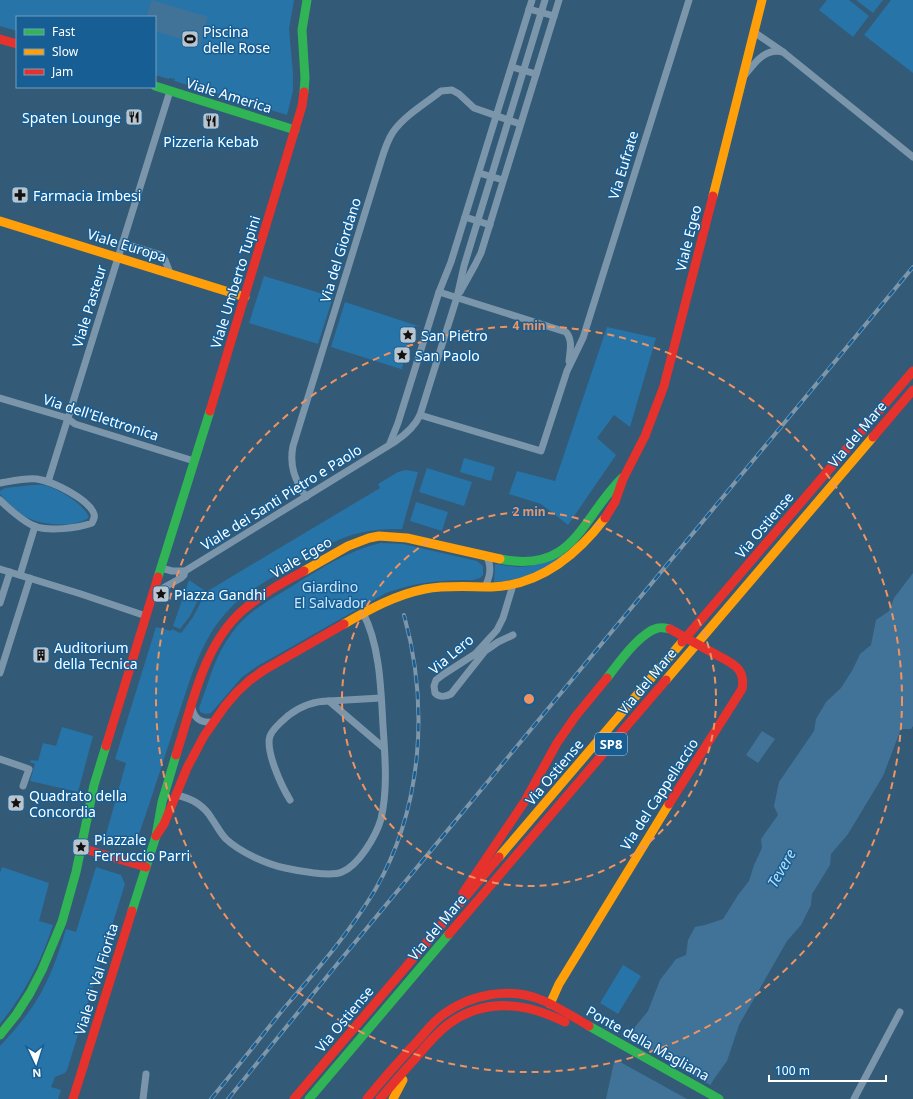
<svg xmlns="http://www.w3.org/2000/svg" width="913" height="1099" font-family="'Noto Sans',sans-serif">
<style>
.green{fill:#2774a9}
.water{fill:#417399}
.pier{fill:#335a77}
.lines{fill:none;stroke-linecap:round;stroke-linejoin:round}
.street{stroke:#7b96aa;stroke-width:7}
.fast{stroke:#30b455;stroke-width:9}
.slow{stroke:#ff9f0a;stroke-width:9}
.jam{stroke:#e5322d;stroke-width:9}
.rail-casing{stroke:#7d96a9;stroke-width:4}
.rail{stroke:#165e94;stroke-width:2.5;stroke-dasharray:8;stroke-linecap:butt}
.jam-bridge{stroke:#e5322d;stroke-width:9}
.ring{fill:none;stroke:#f09361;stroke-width:2;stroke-dasharray:7 5}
.labels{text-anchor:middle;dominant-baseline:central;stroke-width:3;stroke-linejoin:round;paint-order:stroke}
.shield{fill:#165e94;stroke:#b9cfdf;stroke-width:1}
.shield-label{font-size:13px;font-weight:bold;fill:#fff}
.poi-label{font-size:14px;fill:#fff;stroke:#165e94;text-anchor:start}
.street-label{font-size:14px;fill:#fff;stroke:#165e94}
.park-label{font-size:14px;fill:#cde9fc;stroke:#165e94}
.water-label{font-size:15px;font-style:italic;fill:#b2dcf8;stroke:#165e94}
.centre{fill:#f09361;stroke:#165e94;stroke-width:2}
.ring-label{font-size:12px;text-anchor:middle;font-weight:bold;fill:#f09361;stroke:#165e94;stroke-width:3;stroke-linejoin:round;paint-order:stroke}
</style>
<rect width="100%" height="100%" fill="#335a77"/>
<g class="green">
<path d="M0,0h294l-5,29 4,44v18l-6,24 -113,-34 1,-2 -6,-1v1l-14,-4v-58h-138v14l-17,-5z"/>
<path d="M827,0h22l20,16 -16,21 -34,-27z"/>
<path d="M856,0h27l-10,13z"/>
<path d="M891,0h22v73l-49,-38z"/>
<path d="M264,276l69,21 -15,47 -69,-21z"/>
<path d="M345,302l76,25 -6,-1 -13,42 2,2 -73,-23z"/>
<path d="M607,327l49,11 -26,89 -16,-12 -17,23 19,17 -48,70 -27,-21 -32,-10 8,-23 38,10z"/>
<path d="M464,458l31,9 -4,14 -31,-9z"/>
<path d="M427,468l45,14 -8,24 -45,-14z"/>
<path d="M406,470l12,2 -16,57c-46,-1 -69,11 -107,35 -22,13 -55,31 -71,51 -26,30 -36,73 -49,110 -13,40 -26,81 -40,121l-30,-8 21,-75 -11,-4 41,-132 15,4 1,-2 8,4 2,-1 11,-15 13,-25 174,-104 -2,-4 20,-12z"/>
<path d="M32,485c4,0 11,-1 15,1 14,4 36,18 42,31 -12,12 -49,8 -63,0 -10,-6 -18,-14 -26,-23v-3l5,-3z"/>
<path d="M416,502l32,10 -6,19 -32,-10z"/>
<path d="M381,543l22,1 74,17 6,5v9l-3,3 -7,2c-33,0 -56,2 -87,13l-130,74 -14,10 -31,36 -5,1 -6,-2 -1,-4c10,-26 16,-53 33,-75 15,-22 40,-34 62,-48 28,-17 55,-35 87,-42z"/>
<path d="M562,554l2,2c-20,15 -45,25 -70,26l1,-18 22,3 13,-1z"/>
<path d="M189,580l15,10 -4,6 -10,20 -10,13 -7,-3z"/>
<path d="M62,727l31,9 -15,56 -48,-11 5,-17 -5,-2 1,-2 7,1 5,-18 13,3z"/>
<path d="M2,867l47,16 -10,38 14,4c-12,37 -29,69 -53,99v-151z"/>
<path d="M96,867l25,8 4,9 -58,186 -2,3 -10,4 -4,10 10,3 -3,9h-58v-53c16,-17 32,-36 43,-57 10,-19 17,-40 23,-60l10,3z"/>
<path d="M623,965l18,11 -23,38 -18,-11z"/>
</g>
<g class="water">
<path d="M152,0l56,17 -8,28 -45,-14v-14h-9z"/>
<path d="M913,573v153l-2,3h-10l-18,47 -35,58 -17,20 -1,11 -18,29 -1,11 -10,20 -14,16 -48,84 -12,36 -13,18 -12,20h-96l8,-37 13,-21 3,-8 18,-22 12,-31 16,-21 10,-4 2,-15 7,-13 10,-2 18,-6 15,-24 11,-14 5,-16 8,-17 -1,-9 17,-24 -4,-9 5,-24 35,-51 2,-12 10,-17 15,-14 12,-19 7,-15 11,-9 5,-25 13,-9 5,-13z"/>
<path d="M762,731l13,8 -17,24 -12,-8z"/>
</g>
<path class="pier" d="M626,1038l86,48 -8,13h-17l-74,-41z"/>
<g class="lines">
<g class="street">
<path d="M529,9l25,7"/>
<path d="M754,32l29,20 130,105"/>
<path d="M512,67l24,7"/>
<path d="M744,76c11,-13 20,-28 39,-24"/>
<path d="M479,173l24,7"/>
<path d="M465,217l25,8"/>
<path d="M122,243l39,12 4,5 5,13"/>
<path d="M439,292l127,40c7,8 4,19 3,29"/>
<path d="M460,292l15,-27 6,-12 78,-253"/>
<path d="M0,398l67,20 8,6 119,37"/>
<path d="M420,415l121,36 26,-80 16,-33 106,-338"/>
<path d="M390,443l8,-20 41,-131 12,-30 81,-262"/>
<path d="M48,482l122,-391"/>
<path d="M0,483c12,-2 25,-5 37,-4 15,2 52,20 57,35 1,3 0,5 -2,9 -14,5 -43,9 -58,3 -10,-4 -26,-18 -34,-26"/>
<path d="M306,497c-11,-17 -17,-31 -13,-51l88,-285c3,-10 6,-20 12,-29 12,-17 32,-28 48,-41l11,-1 7,4 15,14 46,16"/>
<path d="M161,568l11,3h13l211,-130c10,-7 19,-15 24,-26l37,-118 7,-31 81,-266"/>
<path d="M0,569l81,25 65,22"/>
<path d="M20,575l15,-49"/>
<path d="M513,585l-10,33 -6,12 -22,24 -31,20 -8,6 -2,6 1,7c5,5 10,4 16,1l34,-43 13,-9 15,-7"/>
<path d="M485,587c5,-11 7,-19 2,-30"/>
<path d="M154,593l27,-15 3,-3 1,-4"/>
<path d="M0,603l10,-31"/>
<path d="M0,673l30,-95"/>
<path d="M381,698l-52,3 55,47"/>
<path d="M192,708c3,13 11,15 22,14"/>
<path d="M0,759l29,10 -6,17"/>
<path d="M176,795c15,3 28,10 36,24 5,7 8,14 14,20 14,13 40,25 59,29 13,3 46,9 57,4 17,-7 34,-36 39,-53 7,-30 4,-63 2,-93 -2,-36 -3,-81 -20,-113"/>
<path d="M290,800c-8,-13 -25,-49 -20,-64 3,-8 12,-15 19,-21 12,-9 24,-14 40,-14"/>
<path d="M143,1099l3,-25"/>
<path d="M854,1099l46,-87"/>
</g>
<g class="fast">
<path d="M155,86l140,44"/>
<path d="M304,92l1,-14 -3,-48 5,-30"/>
<path d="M500,559c74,15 80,-39 122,-81"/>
<path d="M158,577l52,-166"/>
<path d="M607,678c11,-14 33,-46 51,-50 4,-1 8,0 12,1"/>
<path d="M132,911l24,-75 6,-34 14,-47"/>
<path d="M589,1026l130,73"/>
<path d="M0,1035l16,-20 14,-22 12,-23 20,-48 14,-50 18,-87 12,-39"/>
<path d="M309,1099l140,-165"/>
</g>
<g class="slow">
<path d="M713,196l49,-196"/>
<path d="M0,221l245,76"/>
<path d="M304,571l44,-25 21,-8 10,-2 28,2 93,21"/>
<path d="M344,624c26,-15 51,-29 81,-35 22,-4 44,-2 67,-2 48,-2 85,-32 113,-69"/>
<path d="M666,680l207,-243"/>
<path d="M499,857l183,-215"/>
<path d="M550,1004l9,-20 110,-180"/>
<path d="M393,1099l10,-19"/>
</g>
<g class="jam">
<path d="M0,39l17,5"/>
<path d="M210,411l92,-305 2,-14"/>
<path d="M873,437l40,-47"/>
<path d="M605,518l10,-16 8,-23 22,-43 19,-50 49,-190"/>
<path d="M682,642l231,-271"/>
<path d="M106,746l52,-169"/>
<path d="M176,755c16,-48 26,-108 66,-144 18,-16 40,-28 62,-40"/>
<path d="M669,804l73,-115c4,-22 -11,-26 -27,-35"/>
<path d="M156,836l8,-12 23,-56 17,-32 21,-30 12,-14 13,-12 14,-10 80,-46"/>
<path d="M81,848l65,19"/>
<path d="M463,893l62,-92 32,-58 18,-26 32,-39"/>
<path d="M449,934l217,-254"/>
<path d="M73,1099l59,-188"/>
<path d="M294,1099l205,-242"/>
<path d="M367,1099c14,-18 29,-34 44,-51 10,-10 18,-22 29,-31 29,-23 70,-31 104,-16 16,7 31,17 45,25"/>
<path d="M380,1099c11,-13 22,-26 34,-39 11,-13 22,-27 36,-37 37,-26 77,-20 115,-1"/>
</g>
<g class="rail-casing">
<g id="rail">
<path d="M211,1099c25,-30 49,-61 74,-92 32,-37 65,-75 90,-117 48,-83 54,-185 29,-275"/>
<path d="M228,1099l110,-136 575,-696"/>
</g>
</g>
<use href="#rail" class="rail"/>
<path class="jam-bridge" d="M670,629l45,25"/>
</g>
<g class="ring">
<circle cx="529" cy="699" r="187"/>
<circle cx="529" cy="699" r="373"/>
</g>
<defs>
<g id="stadium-square" transform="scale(0.9)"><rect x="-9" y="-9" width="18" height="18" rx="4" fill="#b8c5cf" stroke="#165e94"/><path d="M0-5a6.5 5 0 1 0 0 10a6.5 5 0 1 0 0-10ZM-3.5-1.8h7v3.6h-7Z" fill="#111"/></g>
<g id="restaurant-square" transform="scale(0.9)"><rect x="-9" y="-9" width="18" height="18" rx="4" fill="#b8c5cf" stroke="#165e94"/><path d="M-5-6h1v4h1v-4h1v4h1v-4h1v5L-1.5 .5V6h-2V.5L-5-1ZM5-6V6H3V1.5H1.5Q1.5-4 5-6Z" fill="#111"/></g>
<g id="pharmacy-square" transform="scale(0.9)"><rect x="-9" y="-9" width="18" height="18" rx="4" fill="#b8c5cf" stroke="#165e94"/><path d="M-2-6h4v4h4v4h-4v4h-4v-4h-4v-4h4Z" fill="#111"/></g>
<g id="sight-square" transform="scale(0.9)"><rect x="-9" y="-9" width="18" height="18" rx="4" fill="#b8c5cf" stroke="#165e94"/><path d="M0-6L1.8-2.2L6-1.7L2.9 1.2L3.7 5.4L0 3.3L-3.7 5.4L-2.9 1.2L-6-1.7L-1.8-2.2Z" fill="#111"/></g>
<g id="building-square" transform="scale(0.9)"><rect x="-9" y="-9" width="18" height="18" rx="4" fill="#b8c5cf" stroke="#165e94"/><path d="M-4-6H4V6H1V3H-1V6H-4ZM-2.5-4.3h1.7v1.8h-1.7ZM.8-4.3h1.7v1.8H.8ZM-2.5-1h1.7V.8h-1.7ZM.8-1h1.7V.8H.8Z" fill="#111"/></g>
</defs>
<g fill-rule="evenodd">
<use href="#stadium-square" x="190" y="39"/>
<use href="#restaurant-square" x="134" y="117"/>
<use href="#restaurant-square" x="211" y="121"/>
<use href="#pharmacy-square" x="20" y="195"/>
<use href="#sight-square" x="408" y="335"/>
<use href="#sight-square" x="402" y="355"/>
<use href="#sight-square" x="161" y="594"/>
<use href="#building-square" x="41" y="655"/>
<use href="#sight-square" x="16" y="803"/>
<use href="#sight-square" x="81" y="847"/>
</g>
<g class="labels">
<rect class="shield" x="595" y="733" width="32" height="22" rx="3"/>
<g class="shield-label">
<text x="611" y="744">SP8</text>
</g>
<g class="poi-label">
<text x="203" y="31">Piscina<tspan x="203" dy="16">delle Rose</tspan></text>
<text x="121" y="117" text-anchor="end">Spaten Lounge</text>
<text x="211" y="141" text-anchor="middle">Pizzeria Kebab</text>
<text x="33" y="195">Farmacia Imbesi</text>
<text x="421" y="335">San Pietro</text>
<text x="415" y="355">San Paolo</text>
<text x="174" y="594">Piazza Gandhi</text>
<text x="54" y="647">Auditorium<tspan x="54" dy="16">della Tecnica</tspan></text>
<text x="29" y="795">Quadrato della<tspan x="29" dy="16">Concordia</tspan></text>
<text x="94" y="839">Piazzale<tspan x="94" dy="16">Ferruccio Parri</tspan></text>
</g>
<g class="street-label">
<text transform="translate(229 95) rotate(17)">Viale America</text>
<text transform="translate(623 165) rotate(-73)">Via Eufrate</text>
<text transform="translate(688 238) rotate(-76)">Viale Egeo</text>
<text transform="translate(127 245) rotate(17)">Viale Europa</text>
<text transform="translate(340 250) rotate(-73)">Via del Giordano</text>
<text transform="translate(235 282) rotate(-73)">Viale Umberto Tupini</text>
<text transform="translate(89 306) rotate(-73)">Viale Pasteur</text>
<text transform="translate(101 417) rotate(18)">Via dell'Elettronica</text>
<text transform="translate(857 434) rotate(-50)">Via del Mare</text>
<text transform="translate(281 497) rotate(-32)">Viale dei Santi Pietro e Paolo</text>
<text transform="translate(764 525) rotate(-50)">Via Ostiense</text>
<text transform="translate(301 557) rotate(-30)">Viale Egeo</text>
<text transform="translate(451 654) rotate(-40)">Via Lero</text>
<text transform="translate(647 681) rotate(-50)">Via del Mare</text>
<text transform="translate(554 772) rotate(-50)">Via Ostiense</text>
<text transform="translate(659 794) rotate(-57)">Via del Cappellaccio</text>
<text transform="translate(437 927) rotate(-50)">Via del Mare</text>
<text transform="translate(96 979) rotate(-73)">Viale di Val Fiorita</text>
<text transform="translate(344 1019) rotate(-50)">Via Ostiense</text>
<text transform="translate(648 1043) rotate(29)">Ponte della Magliana</text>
</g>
<g class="park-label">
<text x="330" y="586">Giardino<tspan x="330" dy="16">El Salvador</tspan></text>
</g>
<g class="water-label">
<text transform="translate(781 868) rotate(-60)">Tevere</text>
</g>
</g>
<circle cx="529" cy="699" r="6" class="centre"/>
<g class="ring-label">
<text x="529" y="330">4 min</text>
<text x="529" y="516">2 min</text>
</g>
<rect x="16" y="16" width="140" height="72" fill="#165e94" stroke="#739ebf"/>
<rect x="24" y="29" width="20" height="6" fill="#30b455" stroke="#739ebf"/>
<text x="52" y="36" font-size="12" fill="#ffffff">Fast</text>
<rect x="24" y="49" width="20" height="6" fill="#ff9f0a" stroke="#739ebf"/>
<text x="52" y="56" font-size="12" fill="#ffffff">Slow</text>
<rect x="24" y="69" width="20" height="6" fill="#e5322d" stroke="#739ebf"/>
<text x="52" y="76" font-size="12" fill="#ffffff">Jam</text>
<g transform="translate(36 1063) rotate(176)" stroke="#165e94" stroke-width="3" paint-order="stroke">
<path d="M0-3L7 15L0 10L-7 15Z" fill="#ffffff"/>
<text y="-6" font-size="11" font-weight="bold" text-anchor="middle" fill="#ffffff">N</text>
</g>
<path d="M769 1075v6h117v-6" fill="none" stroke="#ffffff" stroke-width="2"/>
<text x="775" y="1075" font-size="12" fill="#ffffff" stroke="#165e94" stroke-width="3" paint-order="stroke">100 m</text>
</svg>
